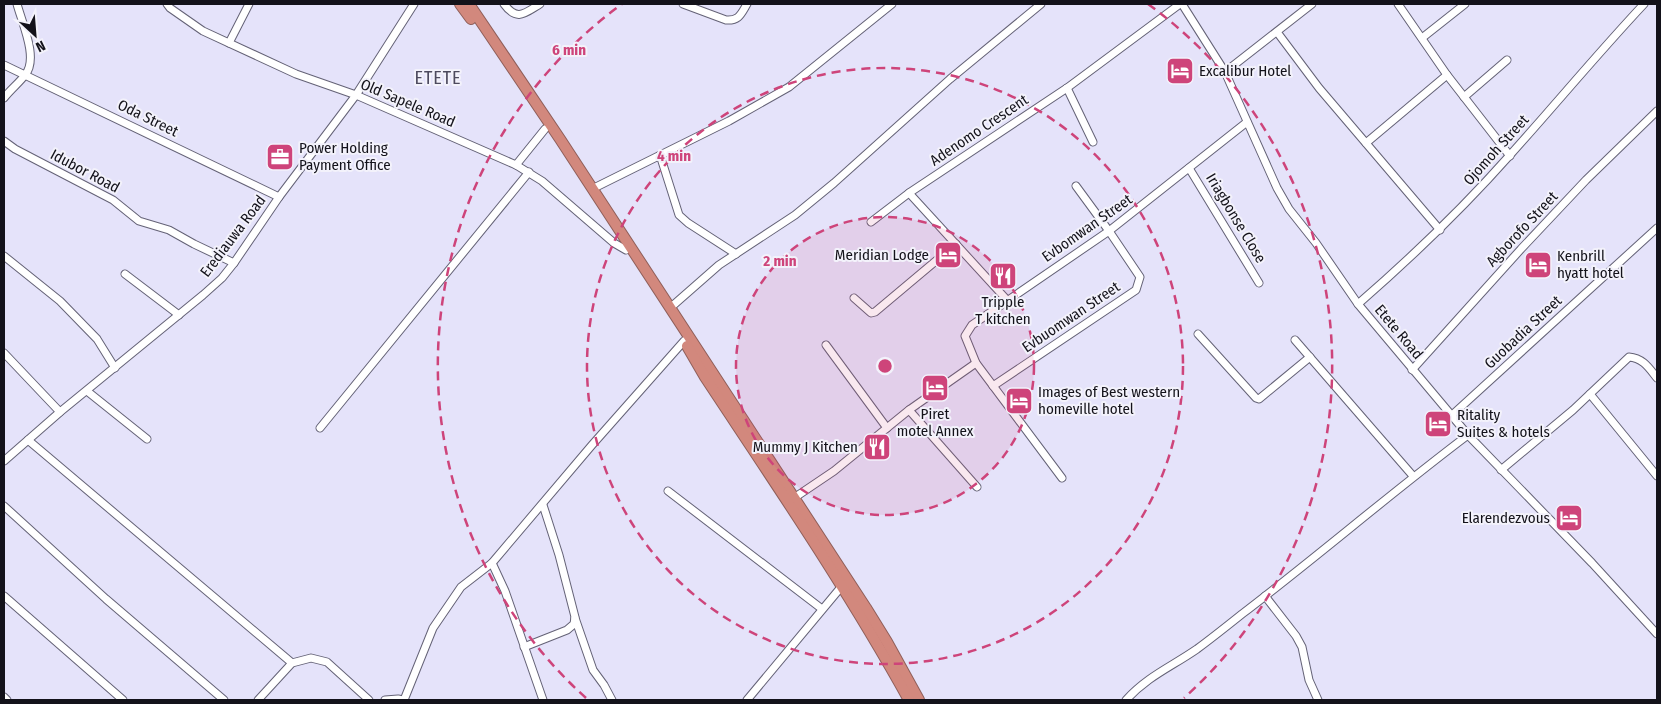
<svg xmlns="http://www.w3.org/2000/svg" width="1661" height="704" font-family="'Fira Sans Condensed',sans-serif">
<style>
.lines{fill:none;stroke-linecap:round;stroke-linejoin:round}
.minor-casing{stroke:#646276;stroke-width:9}
.highway-casing{stroke:#8f5f5a;stroke-width:12}
.minor{stroke:#fff;stroke-width:7}
.highway{stroke:#d2887d;stroke-width:10}
.ring{fill:none;stroke:#ce447a;stroke-width:2.5;stroke-dasharray:9 6}
.labels{text-anchor:middle;dominant-baseline:central;stroke-width:4;stroke-linejoin:round;paint-order:stroke}
.poi-label{font-size:15px;fill:#13121a;stroke:#f3f2fb;text-anchor:start}
.street-label{font-size:15px;fill:#13121a;stroke:#f3f2fb}
.quarter-label{font-size:18px;letter-spacing:1px;fill:#4d4a5e;stroke:#f3f2fb}
.centre{fill:#ce447a;stroke:#f3f2fb;stroke-width:2.5}
.ring-label{font-size:15px;text-anchor:middle;font-weight:bold;fill:#ce447a;stroke:#f3f2fb;stroke-width:4;stroke-linejoin:round;paint-order:stroke}
</style>
<rect width="100%" height="100%" fill="#e5e3fa"/>
<g class="lines">
<g class="minor-casing">
<g id="minor">
<path d="M167,4l3,4 33,23 93,43 60,21 160,70 26,16 72,62 12,7"/>
<path d="M504,4c13,18 21,9 36,0"/>
<path d="M683,4l43,16c13,1 15,-6 21,-16"/>
<path d="M1182,4l43,68 52,116 12,21 27,34 42,61 110,131 124,128 65,71"/>
<path d="M1398,4l49,71 63,81"/>
<path d="M1277,32l42,56 121,142"/>
<path d="M1422,38l43,-34"/>
<path d="M229,43l20,-39"/>
<path d="M4,65l275,132"/>
<path d="M1225,72l87,-68"/>
<path d="M1067,88l26,54"/>
<path d="M1464,97l43,-37"/>
<path d="M4,98c6,-8 15,-15 21,-23 14,-16 -3,-52 -8,-71"/>
<path d="M4,141l11,8 98,51 26,21 30,9 25,14 40,19"/>
<path d="M1366,143l81,-68"/>
<path d="M660,155l19,60 9,8 48,31"/>
<path d="M516,165l29,-36"/>
<path d="M1189,168l70,115"/>
<path d="M592,189l137,-68 60,-34 103,-83"/>
<path d="M871,222l38,-29"/>
<path d="M4,256l56,45 37,38 18,29"/>
<path d="M125,274l54,41"/>
<path d="M854,298l17,15 4,-1 81,-68"/>
<path d="M1007,300l-98,-107 158,-105 113,-84"/>
<path d="M1358,304c54,-47 105,-96 152,-149 45,-50 88,-102 134,-151"/>
<path d="M670,308l49,-43 76,-50 39,-32 116,-104 91,-75"/>
<path d="M1198,334l58,64 3,1 51,-42"/>
<path d="M1295,340l118,136"/>
<path d="M826,345l61,83"/>
<path d="M4,353l56,59"/>
<path d="M1412,370l109,-121 65,-69 71,-69"/>
<path d="M993,386l143,-96 4,-13 -31,-46 -33,-45"/>
<path d="M87,391l60,48"/>
<path d="M1590,394l67,82"/>
<path d="M909,410l68,77"/>
<path d="M1451,416l206,-188"/>
<path d="M320,428l209,-256"/>
<path d="M28,440l264,223"/>
<path d="M4,461l56,-49 143,-117 19,-17 12,-15 45,-66 77,-102 58,-91"/>
<path d="M1501,470l72,-60 56,-53c14,1 20,11 28,21"/>
<path d="M1062,478l-86,-115 -11,-27 7,-11 137,-94 138,-109"/>
<path d="M668,491l154,118"/>
<path d="M794,498l40,-27 75,-61 67,-47"/>
<path d="M4,506l102,93 118,101"/>
<path d="M492,563l13,28 38,109"/>
<path d="M4,596l119,104"/>
<path d="M1265,596l31,40 6,11 7,33 9,20"/>
<path d="M575,618l18,52 11,15 8,15"/>
<path d="M524,647l43,-17 7,-6 1,-7 -16,-62 -16,-50"/>
<path d="M4,697l3,3"/>
<path d="M258,700l34,-37 19,-5 16,4 42,38"/>
<path d="M385,700l13,-1 5,1"/>
<path d="M404,700l29,-72 28,-41 31,-24 100,-118 92,-104"/>
<path d="M747,700l95,-114"/>
<path d="M1126,700c22,-24 45,-33 71,-51 15,-11 30,-23 45,-35 76,-58 149,-121 226,-179"/>
</g>
</g>
<g class="highway-casing">
<g id="highway">
<path d="M460,4l11,15"/>
<path d="M469,4l91,135 306,469 21,34 32,58"/>
<path d="M687,346l18,31c70,106 142,211 204,323"/>
</g>
</g>
<use href="#minor" class="minor"/>
<use href="#highway" class="highway"/>
</g>
<circle cx="885" cy="366" r="149" fill="#ce447a" fill-opacity=".12"/>
<g class="ring">
<circle cx="885" cy="366" r="149"/>
<circle cx="885" cy="366" r="298"/>
<path d="M586 698A447 447 0 0 1 622 4M1148 4A447 447 0 0 1 1184 698"/>
</g>
<defs>
<g id="hotel-square" transform="scale(1.4375)"><rect x="-9" y="-9" width="18" height="18" rx="4" fill="#ce447a" stroke="#f3f2fb"/><path d="M-6-4.5h1.5V1H6V5H4.5V3h-9V5H-6ZM-4 0a1.8 1.8 0 1 1 3.6 0ZM.5 0V-2.5h3Q6-2.5 6 0Z" fill="#fff"/></g>
<g id="office-square" transform="scale(1.4375)"><rect x="-9" y="-9" width="18" height="18" rx="4" fill="#ce447a" stroke="#f3f2fb"/><path d="M-6-3h4V-5.5h4V-3h4V5H-6ZM-1-4.5V-3h2v-1.5ZM-6 0V1H6V0Z" fill="#fff"/></g>
<g id="restaurant-square" transform="scale(1.4375)"><rect x="-9" y="-9" width="18" height="18" rx="4" fill="#ce447a" stroke="#f3f2fb"/><path d="M-5-6h1v4h1v-4h1v4h1v-4h1v5L-1.5 .5V6h-2V.5L-5-1ZM5-6V6H3V1.5H1.5Q1.5-4 5-6Z" fill="#fff"/></g>
</defs>
<g fill-rule="evenodd">
<use href="#hotel-square" x="1180" y="71"/>
<use href="#office-square" x="280" y="157"/>
<use href="#hotel-square" x="948" y="255"/>
<use href="#hotel-square" x="1538" y="265"/>
<use href="#restaurant-square" x="1003" y="276"/>
<use href="#hotel-square" x="935" y="388"/>
<use href="#hotel-square" x="1019" y="401"/>
<use href="#hotel-square" x="1438" y="424"/>
<use href="#restaurant-square" x="877" y="447"/>
<use href="#hotel-square" x="1569" y="518"/>
</g>
<g class="labels">
<g class="poi-label">
<text x="1199" y="71">Excalibur Hotel</text>
<text x="299" y="148">Power Holding<tspan x="299" dy="17">Payment Office</tspan></text>
<text x="929" y="255" text-anchor="end">Meridian Lodge</text>
<text x="1557" y="256">Kenbrill<tspan x="1557" dy="17">hyatt hotel</tspan></text>
<text x="1003" y="302" text-anchor="middle">Tripple<tspan x="1003" dy="17">T kitchen</tspan></text>
<text x="1038" y="392">Images of Best western<tspan x="1038" dy="17">homeville hotel</tspan></text>
<text x="935" y="414" text-anchor="middle">Piret<tspan x="935" dy="17">motel Annex</tspan></text>
<text x="1457" y="415">Ritality<tspan x="1457" dy="17">Suites &amp; hotels</tspan></text>
<text x="858" y="447" text-anchor="end">Mummy J Kitchen</text>
<text x="1550" y="518" text-anchor="end">Elarendezvous</text>
</g>
<g class="street-label">
<text transform="translate(408 103) rotate(23)">Old Sapele Road</text>
<text transform="translate(148 118) rotate(26)">Oda Street</text>
<text transform="translate(979 130) rotate(-34)">Adenomo Crescent</text>
<text transform="translate(1496 150) rotate(-48)">Ojomoh Street</text>
<text transform="translate(85 171) rotate(28)">Idubor Road</text>
<text transform="translate(1236 218) rotate(59)">Iriagbonse Close</text>
<text transform="translate(1087 228) rotate(-35)">Evbomwan Street</text>
<text transform="translate(1522 229) rotate(-47)">Agborofo Street</text>
<text transform="translate(233 236) rotate(-53)">Erediauwa Road</text>
<text transform="translate(1071 317) rotate(-34)">Evbuomwan Street</text>
<text transform="translate(1399 332) rotate(50)">Etete Road</text>
<text transform="translate(1523 332) rotate(-43)">Guobadia Street</text>
</g>
<g class="quarter-label">
<text x="438" y="78">ETETE</text>
</g>
</g>
<circle cx="885" cy="366" r="8" class="centre"/>
<g class="ring-label">
<text x="569" y="55">6 min</text>
<text x="674" y="161">4 min</text>
<text x="780" y="266">2 min</text>
</g>
<rect width="1661" height="704" fill="none" stroke="#13121a" stroke-width="10"/>
<g transform="translate(35 35) rotate(154)" stroke="#f3f2fb" stroke-width="4" paint-order="stroke">
<path d="M0-4L9 19L0 12L-9 19Z" fill="#13121a"/>
<text y="-8" font-size="14" font-weight="bold" text-anchor="middle" fill="#13121a">N</text>
</g>
</svg>
